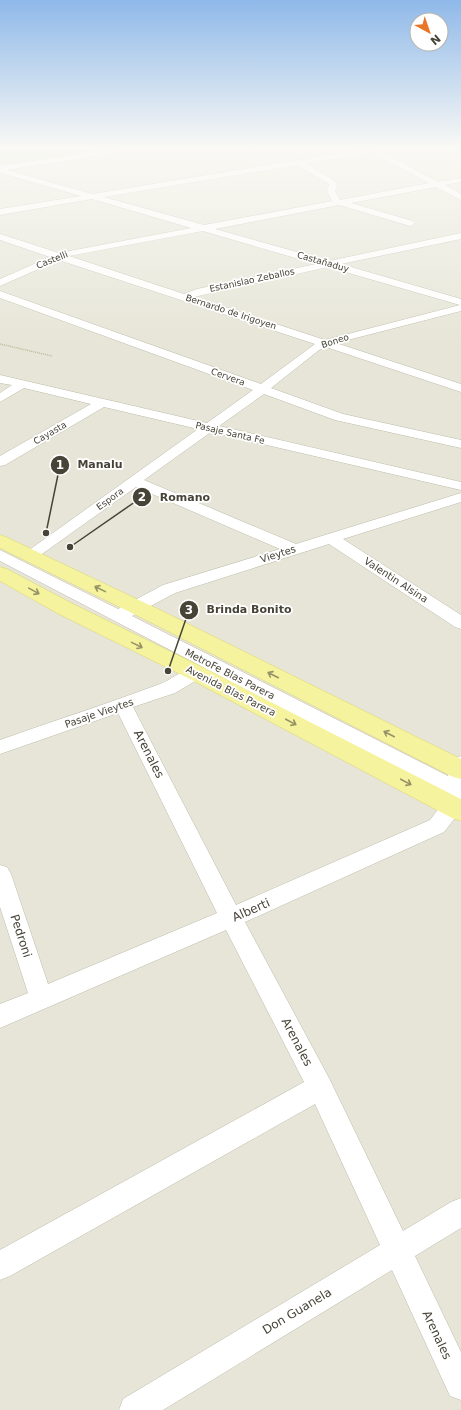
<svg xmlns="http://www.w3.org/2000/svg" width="461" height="1410" font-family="'DejaVu Sans',sans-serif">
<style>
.residential{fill:#e6e5d7}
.green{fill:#c3e4b4}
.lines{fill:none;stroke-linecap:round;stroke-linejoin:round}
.minor-casing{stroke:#bdbcab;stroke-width:1}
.major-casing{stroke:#dad46f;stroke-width:1}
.path-far1{stroke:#bebb9e;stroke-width:1;stroke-dasharray:1 1;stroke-linecap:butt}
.path{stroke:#bebb9e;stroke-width:1.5;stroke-dasharray:1 1;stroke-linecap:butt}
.minor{fill:#fff;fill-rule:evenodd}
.major{fill:#f6f39e;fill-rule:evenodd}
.oneway{stroke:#959265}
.labels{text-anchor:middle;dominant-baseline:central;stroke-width:3.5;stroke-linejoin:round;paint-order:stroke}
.far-street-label{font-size:9px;fill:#464337;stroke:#fff}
.street-label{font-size:10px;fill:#464337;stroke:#fff}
.near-street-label{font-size:12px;fill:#464337;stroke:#fff}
.leader{fill:none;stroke:#464337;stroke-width:1.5}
.callout-dot{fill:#464337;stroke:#fff;stroke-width:1.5}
.mark-label{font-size:12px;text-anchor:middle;font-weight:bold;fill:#fff}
.callout-label{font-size:11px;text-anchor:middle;font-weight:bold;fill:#464337;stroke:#fff;stroke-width:3.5;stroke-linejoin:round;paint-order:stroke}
</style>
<rect width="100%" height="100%" fill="#f3f2e8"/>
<rect class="residential" x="0" y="147" width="461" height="1263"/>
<path class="green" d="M0,147h116l-116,17z"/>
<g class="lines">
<g class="minor-casing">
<g id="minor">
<path d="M129,147h17l-4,2 -135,21 85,24 273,-45v-2h29l-1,2 -13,2 58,31 23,-4v4l-16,3 16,9v6l-25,-13 -85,16 62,18 2,2 -2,2 -3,1 -71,-21 -124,24 114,32 132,-28v6l-120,25 120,35v12l-125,32 125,41v8l-135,-45 -7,3 -48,38 72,26 118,26v8l-126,-28 -71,-26 -45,32 242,56v8l-250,-58 -67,48 152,64 165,-51v9l-118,37 118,76v14l-6,-2 -126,-83 -154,49 -43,23 316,160 6,-17 7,-3v48l-6,14 -11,14 -199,90 84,156 74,153 48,-29 10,-4v30l-46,28 46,96v48l-11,-4 -58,-126 -229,140h-44l4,-11 257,-154 -65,-141 -305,172 -10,4v-30l304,-168 -78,-152 -226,98v-24l28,-11 -28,-86v-42l7,2 4,7 37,110 169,-71 -99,-200 -118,41v-14c53,-19 107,-36 160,-56 14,-5 27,-20 42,-15l3,4 -3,4 -27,16 -42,14 103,198 194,-85 9,-12 5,-15 -444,-232v-11l118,59 45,-24 117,-36 -144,-62 -101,72 -5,2 -5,-2 -3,-3 3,-3 173,-124 -94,-22 -99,58 -5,1v-10l91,-52 -67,-16 -24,14v-9l12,-8 -12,-2v-8l207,48 46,-33 -253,-92v-7l261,93 54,-40 -256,-84 -59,26v-7l50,-22 -50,-17v-6l59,19 132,-25 -99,-29 -92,16v-6l81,-13 -81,-23v-7zM371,152l58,31 -89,17 -5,-9 2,-6 -2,-4 -29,-18zM297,165l32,19 -2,7 5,10 -128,24 -100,-28zM203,231l113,33 -119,25 -13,5 -115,-38zM328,267l132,38 -135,35 -131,-43z"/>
<path d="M228,147h11l-4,2z"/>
</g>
</g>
<g class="major-casing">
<g id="major">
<path d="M0,535l6,2 156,74 299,148v20l-8,-2 -305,-156 -148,-73z"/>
<path d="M0,567l7,2 64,34 133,65 257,131v22l-9,-3 -264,-140 -131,-65 -57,-32z"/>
</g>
</g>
<path class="path-far1" d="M44,147l8,2"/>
<path class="path" d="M0,344l52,12"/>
<use href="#minor" class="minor"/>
<use href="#major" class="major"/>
</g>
<defs><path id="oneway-shaft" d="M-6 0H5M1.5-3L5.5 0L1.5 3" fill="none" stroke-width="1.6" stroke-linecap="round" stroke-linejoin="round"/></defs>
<g class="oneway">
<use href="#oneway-shaft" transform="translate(100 589) rotate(-154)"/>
<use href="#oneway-shaft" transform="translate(34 591) rotate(29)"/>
<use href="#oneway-shaft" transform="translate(137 645) rotate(26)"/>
<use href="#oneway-shaft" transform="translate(273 675) rotate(-153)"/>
<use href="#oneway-shaft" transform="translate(291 722) rotate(28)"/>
<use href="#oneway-shaft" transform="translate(389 734) rotate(-153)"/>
<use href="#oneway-shaft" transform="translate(406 782) rotate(28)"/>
</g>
<linearGradient id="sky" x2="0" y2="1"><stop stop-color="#8fb9e9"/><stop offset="0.43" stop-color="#faf9f5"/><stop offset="1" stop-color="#faf9f5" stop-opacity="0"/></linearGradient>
<rect width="461" height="344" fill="url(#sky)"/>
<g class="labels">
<g class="far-street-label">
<text transform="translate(52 260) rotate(-22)">Castelli</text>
<text transform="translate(323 262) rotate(16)">Castañaduy</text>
<text transform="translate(252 280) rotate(-12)">Estanislao Zeballos</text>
<text transform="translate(231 312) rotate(18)">Bernardo de Irigoyen</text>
<text transform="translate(335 341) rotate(-18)">Boneo</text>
<text transform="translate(228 377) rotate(20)">Cervera</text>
<text transform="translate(50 433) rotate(-30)">Cayasta</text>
<text transform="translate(230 433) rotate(13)">Pasaje Santa Fe</text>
<text transform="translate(110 499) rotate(-36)">Espora</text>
</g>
<g class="street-label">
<text transform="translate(278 554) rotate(-18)">Vieytes</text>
<text transform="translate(396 580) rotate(33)">Valentin Alsina</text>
<text transform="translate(230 674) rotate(27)">MetroFe Blas Parera</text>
<text transform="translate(231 691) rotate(27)">Avenida Blas Parera</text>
<text transform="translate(99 713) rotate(-19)">Pasaje Vieytes</text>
</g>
<g class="near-street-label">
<text transform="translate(149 754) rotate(63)">Arenales</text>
<text transform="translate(251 910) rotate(-24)">Alberti</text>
<text transform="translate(21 936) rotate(72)">Pedroni</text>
<text transform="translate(297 1042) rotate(62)">Arenales</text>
<text transform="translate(297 1311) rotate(-31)">Don Guanela</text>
<text transform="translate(437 1335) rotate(65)">Arenales</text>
</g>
</g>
<path class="leader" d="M46 533L60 465M70 547L142 497M168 671L189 610"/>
<g class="callout-dot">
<circle cx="46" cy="533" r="4"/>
<circle cx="70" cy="547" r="4"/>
<circle cx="168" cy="671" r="4"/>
<circle cx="60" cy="465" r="10"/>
<circle cx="142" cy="497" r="10"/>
<circle cx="189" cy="610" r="10"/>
</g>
<g class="mark-label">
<text x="60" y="469">1</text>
<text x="142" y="501">2</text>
<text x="189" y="614">3</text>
</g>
<g class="callout-label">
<text x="100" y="468">Manalu</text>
<text x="185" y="501">Romano</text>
<text x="249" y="613">Brinda Bonito</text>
</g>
<g transform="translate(429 32) rotate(140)"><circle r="19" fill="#ffffff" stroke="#b5b4af"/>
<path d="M0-3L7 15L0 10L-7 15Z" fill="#e97529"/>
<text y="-6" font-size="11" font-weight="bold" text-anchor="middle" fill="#464337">N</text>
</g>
</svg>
